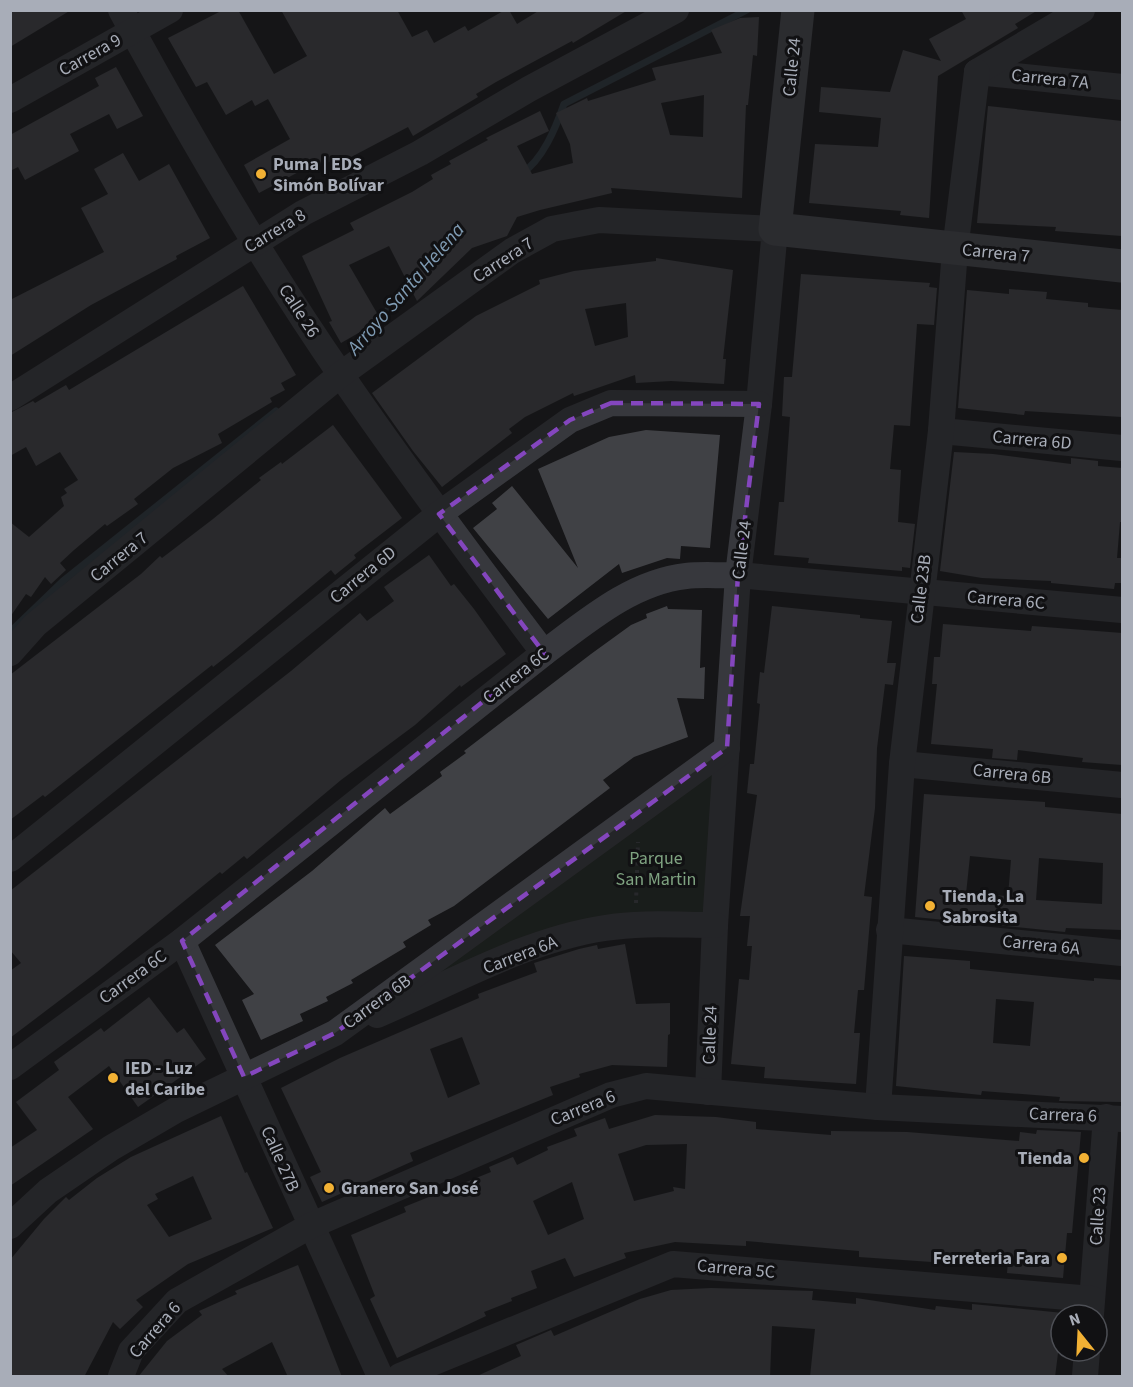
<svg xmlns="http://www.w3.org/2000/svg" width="1133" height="1387" font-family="'Source Sans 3',sans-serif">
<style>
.green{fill:#1e261f}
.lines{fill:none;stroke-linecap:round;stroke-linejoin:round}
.stream{stroke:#2c353c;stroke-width:7}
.building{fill:#404145;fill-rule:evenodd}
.path{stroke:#3d3f44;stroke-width:4;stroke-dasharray:3 4.5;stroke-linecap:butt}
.street{stroke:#37383d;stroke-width:26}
.secondary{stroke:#45474d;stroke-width:33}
.marked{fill:none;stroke:#8446be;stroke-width:4.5;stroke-dasharray:12 8;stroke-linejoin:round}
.poi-dot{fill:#f2b134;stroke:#111113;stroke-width:2}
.labels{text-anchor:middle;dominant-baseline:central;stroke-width:6;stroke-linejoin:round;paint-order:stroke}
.street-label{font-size:18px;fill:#a8adb8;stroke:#111113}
.poi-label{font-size:18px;font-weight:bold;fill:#a8adb8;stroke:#111113;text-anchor:start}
.park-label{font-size:18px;fill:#7fa381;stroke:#111113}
.water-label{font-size:20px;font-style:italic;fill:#7f9bb3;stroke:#111113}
</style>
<rect width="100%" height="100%" fill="#161618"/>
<path class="green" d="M713,767l-9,148 -285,65z"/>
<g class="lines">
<g class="stream">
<path d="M521,174c22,-14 35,-47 43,-70l183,-94"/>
<path d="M354,352l59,-73"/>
<path d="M10,632l53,-51 213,-170"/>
</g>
</g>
<g class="building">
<path d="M10,10h61l-61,37z"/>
<path d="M223,10h15l36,64 33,-18 -26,-46h116l15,27 15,-7 7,13 31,-17 3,5 37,-21h4l8,14 23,-14h88l-55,33 -1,-2 -76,41 -20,12 2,3 -65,39 -5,-9 -72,38 -3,-5 -24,13 -3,-5 -47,25 -15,-28 46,-26 -22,-40 -13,7 -3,-6 -26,15 -19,-33 -11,5 -28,-49z"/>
<path d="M961,10h77l-23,14 3,4 -80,48 -9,142 -29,-3 1,-4 -92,-8 6,-59 63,3 3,-29 -62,-6 2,-25 69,5 13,-42 38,11 -12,-22 37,-20z"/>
<path d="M759,17l-2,39 -4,-1 -5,50h-2l-4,93 -131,-10 1,5 -72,17 -23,7 -10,19 -35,12 -55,53 -28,-55 -40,19 32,55 -40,23 -12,-21 3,-1 -30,-65 52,-26 -4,-7 62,-31 21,-13 -2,-4 20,-11 -2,-3 39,-21 -2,-2 54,-27 9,20 -32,15 15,28 41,-11 -3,-19 -14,-31 31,-15 1,3 68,-21 -4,-12 70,-15 -11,-23 29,-12zM704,95l-1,42 -33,-2 -9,-32z"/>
<path d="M116,67l27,49 -26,13 -8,-15 -39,20 9,17 -54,29 -7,-13 -8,4v-36l89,-49 -4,-8z"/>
<path d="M988,106l134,15v115l-67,-5 1,-4 -79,-4z"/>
<path d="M123,153l16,28 30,-17 41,74 -34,18 1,3 -86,46 -81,51v-56l94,-48 -23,-44 27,-14 -14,-25z"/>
<path d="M656,258l77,12 -10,89h3l-2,25 -53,-3 -35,2 -1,-8 -61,21 -1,-3 -48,24 -16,12 3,4 -70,54 -29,-36 -41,-58 104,-77 64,-32 -1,-4 35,-9 82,-10zM626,303l2,34 -33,9 -10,-37z"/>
<path d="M801,274l129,9 -1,4 8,1 -3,37 -17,-1 -7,102 -16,-1 -4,44 11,1 -3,52 17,2 -5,44 -8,-1v4l-94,-8 1,-5 -35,-3 5,-53h5l6,-85 -8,-1 2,-39h8z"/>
<path d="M243,286l53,89 -15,8 4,7 -15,8 2,4 -54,32 4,9 -49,25 -39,31 4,5 -31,22 -2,-2 -31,26 -14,13 6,7 -15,14 -6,-7 -14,20 -5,-3 -16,23v-95l19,15 35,-31 -3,-9 6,-4 -3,-4 14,-9 -18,-28 -24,14 -10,-19 -16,9v-43l23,-12 2,2 31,-18 3,5z"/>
<path d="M1009,289l38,3 -1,7 42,4v4l34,3v107l-97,-6 -1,4 -66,-7 9,-118 42,4z"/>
<path d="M333,425l69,93 -48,37 2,3 -21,17 -4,-5 -100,83 -18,14 -1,-2 -167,132 -2,-2 -33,25v-145l131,-101 19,-18 2,2 51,-39 48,-39 -2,-2 22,-16 1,2z"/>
<path d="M646,430l74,5 -10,113 -29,-2 -1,13 -13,-1 -45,15 -3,-9 -71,55 -75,-91 24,-19 -5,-6 20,-17 66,82 -40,-99 71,-32z"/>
<path d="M954,452l39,2 78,10v-6l27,3v5l24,2v54h-2l-3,36h5v25h-7l-1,6 -63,-6v-2l-69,-3 -42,-7z"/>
<path d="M429,555l22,31 3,-2 20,25 32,45 -45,33 -1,-2 -45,40 -74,55 -94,79 -3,-3 -22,18 -2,-2 -123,100 -87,66v-67l11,-8 -11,-13v-59l281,-220 69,-58 7,8 27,-20 -10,-14z"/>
<path d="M667,606l1,3 34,1 -2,58 5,-1 -1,32 -27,-1 11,39 -54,20 -31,23 7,8 -156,118 -26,14 3,5 -28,17 3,5 -55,33 2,3 -27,14 2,4 -28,13 3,7 -42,19 -19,-40 12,-6 -39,-49 97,-74 73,-63 5,6 52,-38 -2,-4 26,-19 -2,-2 127,-97 40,-29 16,-7 -1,-4z"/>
<path d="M772,606l88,9v3l32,3 -5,42h9l-3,22 -8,-1 -8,64 -2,60 -11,88 8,1 -8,93h-6l-4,43h6l-4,51 -92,-6 1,-11 -34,-3 8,-85 10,1 3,-34h-5l3,-30h-10l17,-121 -10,-2 3,-29h4l6,-60 -3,-1 3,-31 4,1z"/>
<path d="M943,624l88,7 1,-5 90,7v132l-40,-3 1,-4 -65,-8 -1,10 -25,-2 1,-9 -62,-5 6,-60h-5l2,-27h6z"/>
<path d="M924,794l121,8v5l77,7v116l-56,-2 -1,4 -150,-15zM970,856l41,4 -3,36 -42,-2zM1039,858l64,5 -1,41 -66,-4z"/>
<path d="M625,944l11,60 34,-1v31l-2,1 -1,32 -55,-2 -33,9 1,3 -30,10 3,8 -143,58 3,8 -91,41 -12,-25 11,-5 -40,-84 59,-30 139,-60 -1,-4 59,-22 -3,-9 45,-14 18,-4 1,4zM462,1037l18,47 -32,14 -18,-49z"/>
<path d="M904,956l66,5v8l124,12v-3l27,2 1,122 -63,-1 1,-4 -78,-6 -1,4 -85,-9zM996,999l38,3 -4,44 -37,-3z"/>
<path d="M149,997l28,36 7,-5 22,31 -68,48 -29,-41 -41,31 25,32 -83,57v-38l27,-18 -21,-28 43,-32 -5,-8 47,-34 3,4z"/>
<path d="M655,1115l61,2 40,5v7l75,6v-4l76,1 112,9 1,-9 16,2 1,-4 44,2 -9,101h-5l-4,45 -56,-5 1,-11 -37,-4 -38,-3 -1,7 -73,-5v-6l-113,-10v5l-71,-4 -51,11 2,5 -52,19 -9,-19 -34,13 6,17 -26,10 1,3 -28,11 2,4 -89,42 -27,-59 5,-3 -24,-61 55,-23 -2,-5 87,-35 -2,-5 24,-10 4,8 31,-15 -1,-3 30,-11 -3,-7 31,-11 4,11zM687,1144l-2,45 -12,-2 1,4 -40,10 -16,-47 28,-9zM572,1182l12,37 -36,16 -15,-34z"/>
<path d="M221,1116l24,57 2,-1 26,56 -85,36 -52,36 7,7 -23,22 -7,-7 -29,55h-74v-117l34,-41 22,-22 3,3 28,-22 34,-21zM193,1176l19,43 -43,18 -22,-32 11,-6 -3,-5z"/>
<path d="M298,1265l44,112h-54l-16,-35 -50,27 7,8h-91l29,-36 35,-26 -3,-4 38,-17 -2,-3z"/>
<path d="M711,1288l102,3 -1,9 44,4v-6l79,12 1,-4 36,4v-6l91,9 -8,64h-245l5,-48 -43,-3 -2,51h-295l46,-21 -5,-11 35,-15 3,6 86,-37 31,-9z"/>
</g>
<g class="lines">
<path class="path" d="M636,903l2,-61"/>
<g class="street">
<path d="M121,10c68,125 139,248 220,365 65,95 134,187 203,278"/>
<path d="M977,72l145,15"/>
<path d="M977,72l105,-62"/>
<path d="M10,100l160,-90"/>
<path d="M10,398l293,-185 117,-60 109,-64 147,-79"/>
<path d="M941,431l181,17"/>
<path d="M10,653l25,-28 305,-250 172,-124 40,-22 47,-9 176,9 -16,175 -21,171 -23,350 -7,167"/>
<path d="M902,764l220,21"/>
<path d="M10,859l429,-345 131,-94 41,-17 148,1"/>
<path d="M889,930l233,23"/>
<path d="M182,941l198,435"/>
<path d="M377,1015c73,-31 148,-75 228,-87 36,-6 73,-3 110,-3"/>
<path d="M10,1067l172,-126 362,-288c43,-32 88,-71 142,-77 17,-2 35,0 52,-1l384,35"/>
<path d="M878,1107l24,-343 39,-333 14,-181 22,-178"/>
<path d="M10,1226l38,-35 63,-43 65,-38 159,-77 392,-285"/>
<path d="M1091,1314l15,-197"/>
<path d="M121,1376l10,-25 46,-50 133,-75 301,-131 35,-9 232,21 244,12"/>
<path d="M400,1376l273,-112 419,35"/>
<path d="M1085,1376l2,-25"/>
</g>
<path class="secondary" d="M798,10l-23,219 347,37"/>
</g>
<path d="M0 0H1133V1387H0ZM611,403l148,1 -21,171 -11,173 -392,285 -91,44 -62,-136 362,-288 -105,-139 131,-94z" fill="#161618" fill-opacity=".55" fill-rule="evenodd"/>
<path class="marked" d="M611,403l148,1 -21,171 -11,173 -392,285 -91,44 -62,-136 362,-288 -105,-139 131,-94z"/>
<g class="poi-dot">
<circle cx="261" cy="174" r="6"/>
<circle cx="930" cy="906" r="6"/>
<circle cx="113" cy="1078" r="6"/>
<circle cx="1084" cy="1158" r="6"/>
<circle cx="329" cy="1188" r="6"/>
<circle cx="1062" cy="1258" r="6"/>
</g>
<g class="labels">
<g class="street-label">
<text transform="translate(90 55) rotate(-29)">Carrera 9</text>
<text transform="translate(792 67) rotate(-84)">Calle 24</text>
<text transform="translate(1050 79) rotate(6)">Carrera 7A</text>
<text transform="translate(275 231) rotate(-31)">Carrera 8</text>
<text transform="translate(996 253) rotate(6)">Carrera 7</text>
<text transform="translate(503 260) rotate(-33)">Carrera 7</text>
<text transform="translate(299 311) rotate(57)">Calle 26</text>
<text transform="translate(1032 440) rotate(5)">Carrera 6D</text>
<text transform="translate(742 550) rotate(-83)">Calle 24</text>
<text transform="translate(119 557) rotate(-39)">Carrera 7</text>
<text transform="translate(363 575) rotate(-39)">Carrera 6D</text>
<text transform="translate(921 589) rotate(-83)">Calle 23B</text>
<text transform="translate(1006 600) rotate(5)">Carrera 6C</text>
<text transform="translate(516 676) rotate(-38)">Carrera 6C</text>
<text transform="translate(1012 774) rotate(6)">Carrera 6B</text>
<text transform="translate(1041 945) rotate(6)">Carrera 6A</text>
<text transform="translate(520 955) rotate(-21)">Carrera 6A</text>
<text transform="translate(133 977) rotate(-36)">Carrera 6C</text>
<text transform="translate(377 1002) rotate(-36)">Carrera 6B</text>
<text transform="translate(710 1035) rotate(-88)">Calle 24</text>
<text transform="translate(583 1108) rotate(-22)">Carrera 6</text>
<text transform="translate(1063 1115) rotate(2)">Carrera 6</text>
<text transform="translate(280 1159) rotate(66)">Calle 27B</text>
<text transform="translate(1098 1216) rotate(-86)">Calle 23</text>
<text transform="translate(736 1269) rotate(5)">Carrera 5C</text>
<text transform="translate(155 1330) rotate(-49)">Carrera 6</text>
</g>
<g class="poi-label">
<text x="273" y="164">Puma | EDS<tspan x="273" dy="21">Simón Bolívar</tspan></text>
<text x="942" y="896">Tienda, La<tspan x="942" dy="21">Sabrosita</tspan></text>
<text x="125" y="1068">IED - Luz<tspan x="125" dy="21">del Caribe</tspan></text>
<text x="1072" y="1158" text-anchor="end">Tienda</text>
<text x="341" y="1188">Granero San José</text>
<text x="1050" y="1258" text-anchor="end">Ferreteria Fara</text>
</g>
<g class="park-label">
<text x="656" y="858">Parque<tspan x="656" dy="21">San Martin</tspan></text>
</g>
<g class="water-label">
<text transform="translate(406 289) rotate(-49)">Arroyo Santa Helena</text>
</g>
</g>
<rect width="1133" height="1387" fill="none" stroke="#a8adb8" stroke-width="24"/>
<g transform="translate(1079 1333) rotate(342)"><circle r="28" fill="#111113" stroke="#4d4f55" stroke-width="1.5"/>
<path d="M0-4.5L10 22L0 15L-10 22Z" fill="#f2b134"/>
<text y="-9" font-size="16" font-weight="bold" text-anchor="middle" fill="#a8adb8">N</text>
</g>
</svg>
